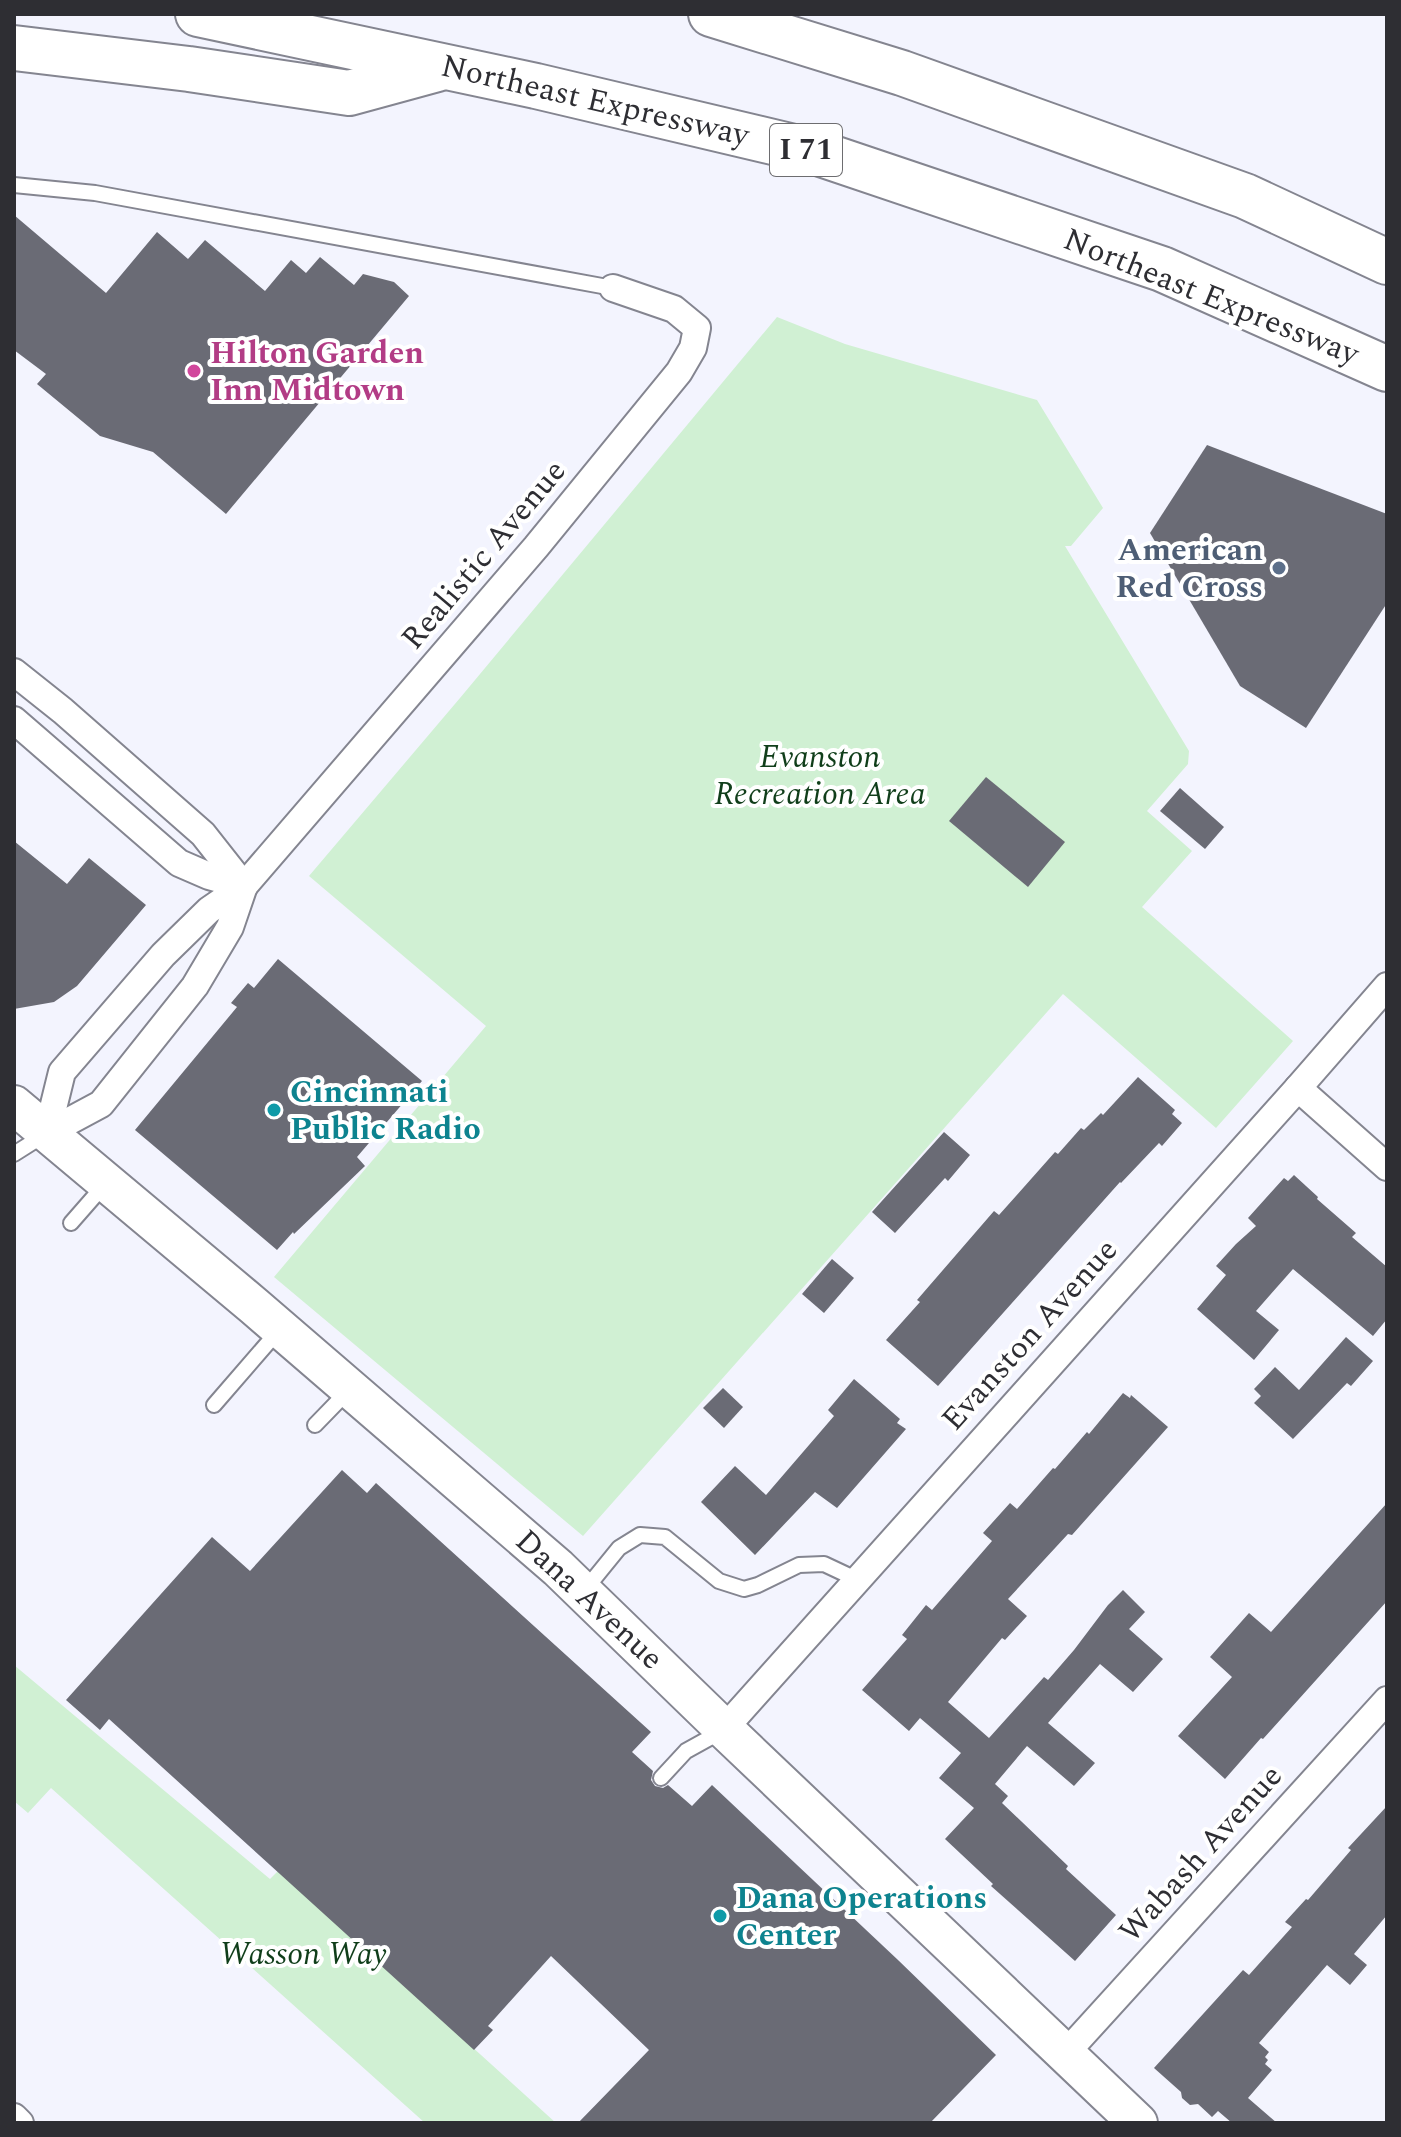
<svg xmlns="http://www.w3.org/2000/svg" width="1401" height="2137" font-family="Spectral,serif">
<style>
.green{fill:#d0f0d3}
.building{fill:#6a6b75}
.lines{fill:none;stroke-linecap:round;stroke-linejoin:round}
.lane-casing{stroke:#848590;stroke-width:18}
.street-casing{stroke:#848590;stroke-width:30}
.secondary-casing{stroke:#848590;stroke-width:42}
.highway-casing{stroke:#848590;stroke-width:48}
.lane{stroke:#fff;stroke-width:14}
.street{stroke:#fff;stroke-width:26}
.secondary{stroke:#fff;stroke-width:38}
.highway{stroke:#fff;stroke-width:44}
.hotel-dot{fill:#d1479c;stroke:#fff;stroke-width:3}
.service-dot{fill:#5c6f8a;stroke:#fff;stroke-width:3}
.culture-dot{fill:#0f9aa8;stroke:#fff;stroke-width:3}
.labels{text-anchor:middle;dominant-baseline:central;stroke-width:8;stroke-linejoin:round;paint-order:stroke}
.shield{fill:#fff;stroke:#6d6d70;stroke-width:2}
.shield-label{font-size:30px;font-weight:bold;fill:#2e2e33}
.street-label{font-size:32px;fill:#2e2e33;stroke:#fff}
.hotel-label{font-size:32px;font-weight:bold;fill:#b23c85;stroke:#fff;text-anchor:start}
.service-label{font-size:32px;font-weight:bold;fill:#4e5e75;stroke:#fff;text-anchor:end}
.park-label{font-size:32px;font-style:italic;fill:#103e1a;stroke:#fff}
.culture-label{font-size:32px;font-weight:bold;fill:#0d838f;stroke:#fff;text-anchor:start}
</style>
<rect width="100%" height="100%" fill="#f3f4fe"/>
<g class="green">
<path d="M777,317l68,27 192,56 66,108 -32,38h-6l124,205 -1,13 -41,47 45,40 -50,56 151,134 -77,87 -153,-134 -480,542 -309,-259 212,-251 -177,-150 151,-178z"/>
<path d="M14,1665l256,214 8,-8 278,252h-131l-374,-335 -23,25 -14,-12z"/>
</g>
<g class="building">
<path d="M14,215l92,78 51,-61 31,27 17,-19 60,51 26,-31 15,13 14,-16 34,28 9,-11 31,8 15,14 -183,218 -73,-62 -53,-16 -63,-52 9,-10 -32,-24z"/>
<path d="M1207,445l180,69v89l-81,125 -66,-42 -90,-153z"/>
<path d="M986,777l79,65 -37,45 -79,-66z"/>
<path d="M1180,788l44,39 -19,22 -45,-38z"/>
<path d="M14,841l53,43 22,-26 57,47 -69,81 -23,16 -40,7z"/>
<path d="M278,959l144,122 -65,76 8,9 -71,68 -1,-2 -16,18 -142,-120 102,-123 -6,-4 17,-20 6,5z"/>
<path d="M1138,1077l37,33 -3,4 10,9 -20,23 -3,-3 -38,40 -1,-1 -182,204 -52,-46 34,-38 -3,-2 77,-89 5,4 56,-63 3,2 23,-26 3,2 17,-17 2,2z"/>
<path d="M944,1132l26,23 -22,26 -3,-3 -50,55 -23,-21z"/>
<path d="M1294,1175l24,22 -1,2 39,34 -4,4 35,30v52l-14,17 -80,-67 -37,42 23,19 -25,30 -57,-51 29,-34 -10,-9 20,-22 20,-18 -8,-8 36,-40 4,3z"/>
<path d="M832,1259l22,19 -30,35 -22,-19z"/>
<path d="M1346,1337l27,24 -22,25 -4,-3 -54,56 -39,-36 7,-7 -7,-7 21,-22 24,23z"/>
<path d="M854,1379l46,40 -3,4 9,6 -69,79 -22,-16 -60,63 -54,-53 34,-36 31,29 68,-79 -6,-6z"/>
<path d="M723,1388l20,19 -19,21 -21,-20z"/>
<path d="M1123,1393l7,5 1,-3 37,32 -96,108 -4,-1 -60,65 19,17 -22,24 -3,-2 -54,64 41,36 55,-61 4,3 26,-30 34,-45 15,-15 22,22 -16,17 34,30 -30,33 -33,-28 -52,59 47,40 -21,23 -47,-40 -32,38 13,12 -6,7 66,63 -2,3 50,46 -41,46 -84,-75 2,-2 -48,-45 29,-31 -35,-30 22,-25 -41,-35 -11,13 -47,-41 45,-51 -5,-4 24,-30 6,5 60,-69 -9,-8 27,-30 7,6 36,-41 2,1 32,-37 2,2z"/>
<path d="M342,1470l25,23 9,-10 275,249 -19,20 21,19 -2,9 4,6 8,2 5,-3 24,21 20,-21 186,175 98,95 -66,68h-352l71,-73 -98,-94 -63,70 5,4 -19,20 -365,-331 -9,11 -34,-30 146,-163 38,34z"/>
<path d="M1387,1503v98l-124,138 -2,-1 -36,41 -47,-43 54,-59 -22,-20 39,-44 22,19z"/>
<path d="M1387,1806v109l-33,39 13,11 -17,20 -23,-20 -68,78 10,9 -4,5 3,3 -3,4 7,6 -24,28 29,25h-45l-14,-12 -6,6 -14,-13 -8,1 -8,-7 -1,-6 -27,-24 89,-98 6,5 43,-48 -7,-5 21,-23 2,1 43,-50 -3,-2z"/>
</g>
<g class="lines">
<g class="lane-casing">
<g id="lane">
<path d="M14,185l81,8 518,95"/>
<path d="M14,1154l30,-19"/>
<path d="M71,1223l35,-40"/>
<path d="M214,1405l65,-75"/>
<path d="M315,1425l33,-34"/>
<path d="M584,1591l35,-43 21,-13 25,2 54,44 25,8 14,-4 41,-20 25,-1 34,16"/>
<path d="M661,1778l25,-27 38,-21"/>
</g>
</g>
<g class="street-casing">
<g id="street">
<path d="M14,672l49,39 140,123 41,52"/>
<path d="M14,720l165,143 30,13 35,10"/>
<path d="M1298,1088l89,79"/>
<path d="M47,1133l15,-61 101,-117 46,-45 35,-24 292,-339 143,-175 14,-24 4,-20 -23,-19 -61,-21"/>
<path d="M47,1133l54,-29 94,-118 35,-59 14,-41"/>
<path d="M724,1729l574,-641 89,-102"/>
<path d="M1065,2054l322,-354"/>
<path d="M14,2117l6,6"/>
</g>
</g>
<g class="secondary-casing">
<path id="secondary" d="M14,1105l240,201 304,262 166,161 414,394"/>
</g>
<g class="highway-casing">
<g id="highway">
<path d="M198,14l338,72 279,66 347,117 225,100"/>
<path d="M711,14l191,59 343,123 142,66"/>
<path d="M14,48l175,21 160,24 88,-24"/>
</g>
</g>
<use href="#lane" class="lane"/>
<use href="#street" class="street"/>
<use href="#secondary" class="secondary"/>
<use href="#highway" class="highway"/>
</g>
<circle class="hotel-dot" cx="194" cy="371" r="8"/>
<circle class="service-dot" cx="1279" cy="568" r="8"/>
<g class="culture-dot">
<circle cx="274" cy="1110" r="8"/>
<circle cx="720" cy="1916" r="8"/>
</g>
<g class="labels">
<rect class="shield" x="770" y="124" width="72" height="52" rx="6"/>
<g class="shield-label">
<text x="806" y="150">I 71</text>
</g>
<g class="street-label">
<text transform="translate(595 101) rotate(13)">Northeast Expressway</text>
<text transform="translate(1211 297) rotate(22)">Northeast Expressway</text>
<text transform="translate(484 555) rotate(-50)">Realistic Avenue</text>
<text transform="translate(1030 1335) rotate(-48)">Evanston Avenue</text>
<text transform="translate(589 1600) rotate(43)">Dana Avenue</text>
<text transform="translate(1201 1854) rotate(-48)">Wabash Avenue</text>
</g>
<g class="hotel-label">
<text x="210" y="353">Hilton Garden<tspan x="210" dy="37">Inn Midtown</tspan></text>
</g>
<g class="service-label">
<text x="1263" y="550">American<tspan x="1263" dy="37">Red Cross</tspan></text>
</g>
<g class="park-label">
<text x="820" y="757">Evanston<tspan x="820" dy="37">Recreation Area</tspan></text>
<text x="303" y="1954">Wasson Way</text>
</g>
<g class="culture-label">
<text x="290" y="1092">Cincinnati<tspan x="290" dy="37">Public Radio</tspan></text>
<text x="736" y="1898">Dana Operations<tspan x="736" dy="37">Center</tspan></text>
</g>
</g>
<rect width="1401" height="2137" fill="none" stroke="#2e2e33" stroke-width="32"/>
</svg>
